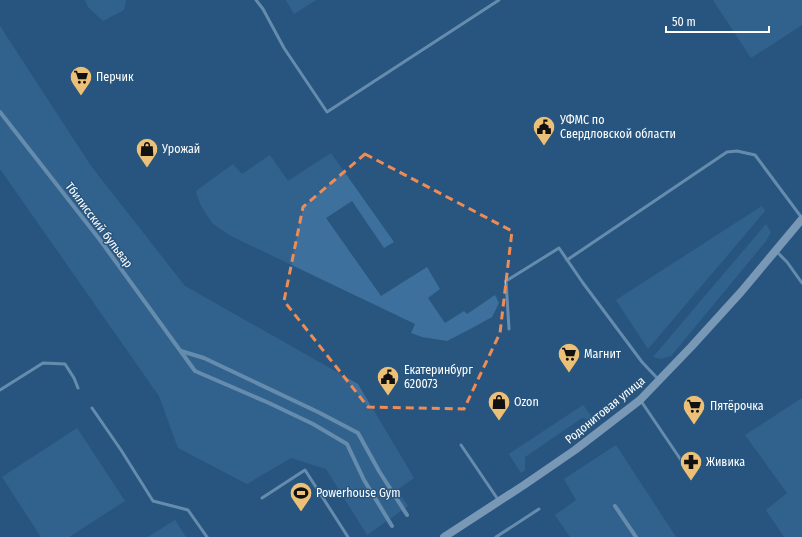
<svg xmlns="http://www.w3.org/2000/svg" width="802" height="537" font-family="'Fira Sans Condensed',sans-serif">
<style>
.green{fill:#3d709d}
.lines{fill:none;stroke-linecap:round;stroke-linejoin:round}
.lane{stroke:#b0cde5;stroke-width:3}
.street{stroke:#b0cde5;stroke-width:4}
.secondary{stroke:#d9e8f5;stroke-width:8}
.marked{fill:none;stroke:#ef8b55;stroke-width:3;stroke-dasharray:8 5;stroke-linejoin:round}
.labels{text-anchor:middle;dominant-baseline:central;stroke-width:3;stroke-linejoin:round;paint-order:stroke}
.poi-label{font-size:12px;fill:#fff;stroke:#28567f;text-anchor:start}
.street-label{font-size:12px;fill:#fff;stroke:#28567f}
</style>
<rect width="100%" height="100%" fill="#28567f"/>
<g class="green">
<path d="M85,0h41l-2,10 -21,11 -15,-14z"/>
<path d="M286,0h30l-22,14z"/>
<path d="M713,0h89v25l-51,33z"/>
<path d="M0,26l91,140 94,120 173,98 56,94 -17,12 11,16 -41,29 -41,-66 -35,-11 -44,26 -69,-36 -19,-52 -159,-227z"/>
<path d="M331,153l63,89 -10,6 -32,-47 -26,17 55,78 46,-29 13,22 -12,9 17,25 19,-12 3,3 28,-19 4,8 -7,14 -18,10 -27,14 -25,-4 -11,-4 4,-9 -184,-88 -19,-13 -12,-19 -4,-13 37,-27 9,10 28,-19 18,26z"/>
<path d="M762,206l3,5 -117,138 -32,-49z"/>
<path d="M766,224l5,8 -5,9 -95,115 -10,3 -8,-2z"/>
<path d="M802,398v139h-18l-18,-27 21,-17 -42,-58z"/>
<path d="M583,405l12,16 -13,-3 -57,39v13l-4,3 -12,-19z"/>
<path d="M77,428l48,73 -56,36h-28l-39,-60z"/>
<path d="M616,445l60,92h-106l-15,-22 21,-15 -12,-21z"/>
<path d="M175,520l11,17h-38z"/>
</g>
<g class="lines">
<g class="lane">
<path d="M256,0l7,9 21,39 43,64 172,-112"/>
<path d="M776,251l11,11 15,21"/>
<path d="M567,260l160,-108 10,-1 18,4 47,63"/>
<path d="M509,329l-3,-48 53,-33 24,35 59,79 16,17"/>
<path d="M0,390l43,-27 22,1 9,14 4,10"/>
<path d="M641,401l42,62"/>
<path d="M92,408l29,42 32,51 35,9 19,27"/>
<path d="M461,445l38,56"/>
<path d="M262,498l43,-28 43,67"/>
<path d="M496,537l43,-28"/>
</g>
<g class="street">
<path d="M0,112l100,128 95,131 74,32 44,21 34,20 17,36 28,46"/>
<path d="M181,351l23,7 114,54 40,21 21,38 28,44"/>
<path d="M615,506l21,31"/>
</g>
<path class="secondary" d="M444,537l80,-52 51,-35 65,-50 51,-53 50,-55 61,-73"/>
</g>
<path d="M0 0H802V537H0ZM365,154l147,77 -12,102 -36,76 -96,-2 -84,-106 19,-94z" fill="#28567f" fill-opacity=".55" fill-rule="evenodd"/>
<path class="marked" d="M365,154l147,77 -12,102 -36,76 -96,-2 -84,-106 19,-94z"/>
<defs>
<g id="supermarket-pin" transform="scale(1.15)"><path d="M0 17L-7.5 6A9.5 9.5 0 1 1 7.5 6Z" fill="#ecc077" stroke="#28567f"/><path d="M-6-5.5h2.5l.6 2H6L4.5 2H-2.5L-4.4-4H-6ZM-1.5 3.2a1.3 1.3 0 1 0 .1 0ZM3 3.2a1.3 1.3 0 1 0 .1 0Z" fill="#111"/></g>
<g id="civic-pin" transform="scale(1.15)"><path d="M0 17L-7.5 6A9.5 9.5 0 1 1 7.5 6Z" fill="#ecc077" stroke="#28567f"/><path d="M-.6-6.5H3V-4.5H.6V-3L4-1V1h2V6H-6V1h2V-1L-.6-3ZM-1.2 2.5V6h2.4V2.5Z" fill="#111"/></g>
<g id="shop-pin" transform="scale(1.15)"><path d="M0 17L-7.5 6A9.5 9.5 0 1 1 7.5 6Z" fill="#ecc077" stroke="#28567f"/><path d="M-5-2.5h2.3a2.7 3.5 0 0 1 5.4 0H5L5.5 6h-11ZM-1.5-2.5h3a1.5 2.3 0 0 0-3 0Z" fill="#111"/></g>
<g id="pharmacy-pin" transform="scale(1.15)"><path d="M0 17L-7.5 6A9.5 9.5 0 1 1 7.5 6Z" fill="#ecc077" stroke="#28567f"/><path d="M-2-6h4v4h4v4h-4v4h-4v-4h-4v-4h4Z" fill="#111"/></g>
<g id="stadium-pin" transform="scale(1.15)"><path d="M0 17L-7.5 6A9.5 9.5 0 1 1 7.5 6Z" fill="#ecc077" stroke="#28567f"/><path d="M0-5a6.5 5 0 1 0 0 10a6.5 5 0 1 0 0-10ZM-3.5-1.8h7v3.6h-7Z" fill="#111"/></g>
</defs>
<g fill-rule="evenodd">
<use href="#supermarket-pin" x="81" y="77"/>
<use href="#civic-pin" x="544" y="127"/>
<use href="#shop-pin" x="147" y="149"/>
<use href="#supermarket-pin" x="569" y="354"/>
<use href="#civic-pin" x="388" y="377"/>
<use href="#shop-pin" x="499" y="402"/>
<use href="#supermarket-pin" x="694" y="406"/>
<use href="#pharmacy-pin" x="691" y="462"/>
<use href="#stadium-pin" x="301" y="493"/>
</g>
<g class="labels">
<g class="poi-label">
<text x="96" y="77">Перчик</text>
<text x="560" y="120">УФМС по<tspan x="560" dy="14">Свердловской области</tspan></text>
<text x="162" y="149">Урожай</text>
<text x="584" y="354">Магнит</text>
<text x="404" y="370">Екатеринбург<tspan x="404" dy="14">620073</tspan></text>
<text x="514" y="402">Ozon</text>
<text x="710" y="406">Пятёрочка</text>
<text x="706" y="462">Живика</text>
<text x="316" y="493">Powerhouse Gym</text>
</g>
<g class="street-label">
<text transform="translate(99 225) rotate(53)">Тбилисский бульвар</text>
<text transform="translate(605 410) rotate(-39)">Родонитовая улица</text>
</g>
</g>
<path d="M666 26v6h103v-6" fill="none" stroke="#ffffff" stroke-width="2"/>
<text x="672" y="26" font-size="12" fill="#ffffff" stroke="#28567f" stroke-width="3" paint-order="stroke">50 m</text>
</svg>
